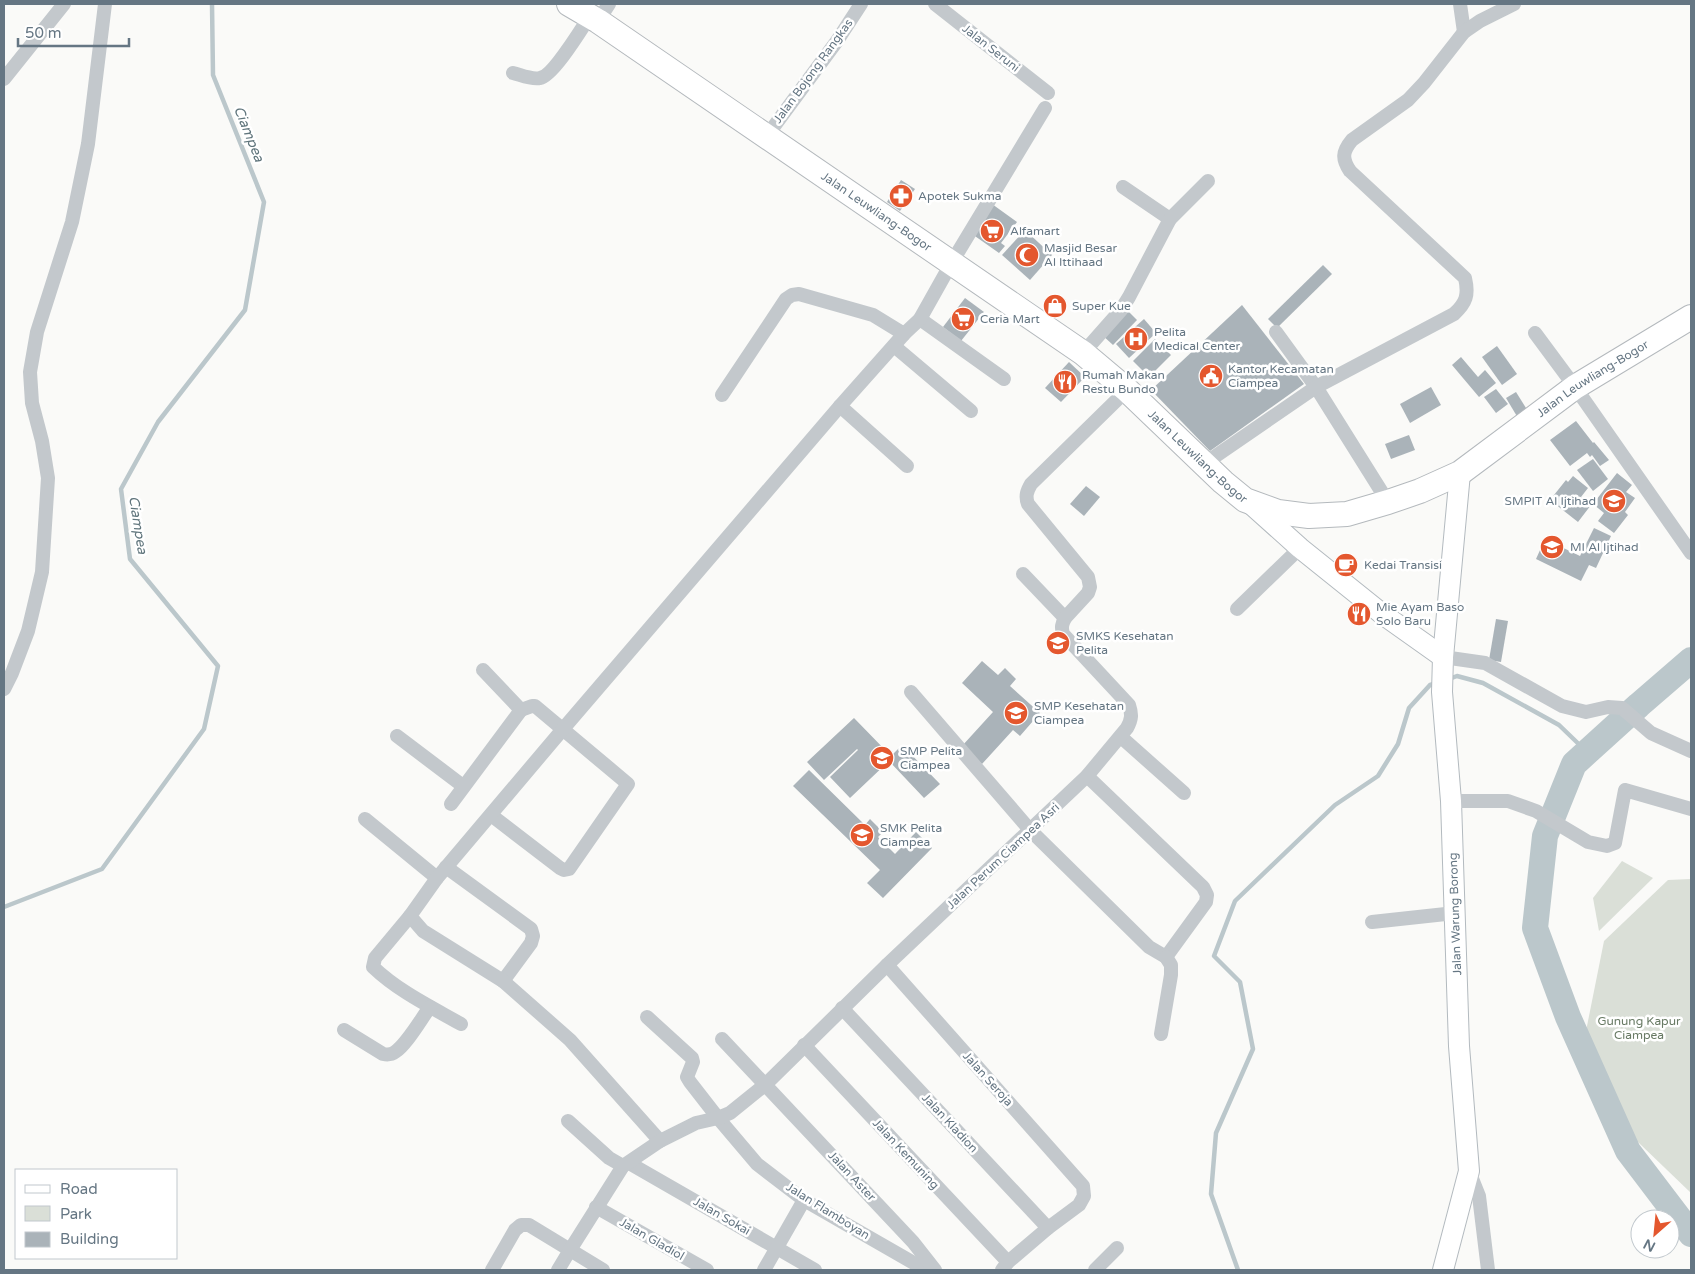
<svg xmlns="http://www.w3.org/2000/svg" width="1695" height="1274" font-family="'Varela Round',sans-serif">
<style>
.green{fill:#dadfd7}
.lines{fill:none;stroke-linecap:round;stroke-linejoin:round}
.stream{stroke:#bbc7cb;stroke-width:4.5}
.river{stroke:#bbc7cb;stroke-width:26}
.building{fill:#aab3b9}
.secondary-casing{stroke:#b3babf;stroke-width:22}
.trunk-casing{stroke:#b4b9bd;stroke-width:26}
.minor{stroke:#c3c8cc;stroke-width:14}
.secondary{stroke:#fff;stroke-width:20}
.trunk{stroke:#fff;stroke-width:24}
.labels{text-anchor:middle;dominant-baseline:central;stroke-width:5;stroke-linejoin:round;paint-order:stroke}
.street-label{font-size:12px;fill:#657683;stroke:#fff}
.poi-label{font-size:12px;fill:#657683;stroke:#fff;text-anchor:start}
.park-label{font-size:12px;fill:#687a64;stroke:#fff}
.water-label{font-size:14px;font-style:italic;fill:#60757c;stroke:#fff}
</style>
<rect width="100%" height="100%" fill="#fafaf8"/>
<g class="green">
<path d="M1622,861l31,17 -54,53 -6,-33z"/>
<path d="M1691,879v314l-77,-74 -28,-88 18,-90 64,-61z"/>
</g>
<g class="lines">
<g class="stream">
<path d="M1449,679l8,-3 26,7 76,42 28,27"/>
<path d="M4,907l98,-38 102,-140 14,-63 -88,-107 -9,-70 37,-67 87,-112 19,-108 -51,-127 -1,-71"/>
<path d="M1238,1270l-27,-76 5,-61 37,-84 -13,-67 -26,-26 21,-55 100,-96 43,-29 20,-32 11,-36 21,-23 7,-2"/>
</g>
<path class="river" d="M1691,660l-52,45 -65,59 -29,72 -10,92 33,89 60,134 63,83"/>
</g>
<g class="building">
<path d="M901,180l14,9 -15,22 -13,-9z"/>
<path d="M992,204l25,18 -16,21 4,3 -6,7 -27,-19z"/>
<path d="M1025,230l27,25 -22,25 -28,-25z"/>
<path d="M1323,265l9,9 -55,54 -9,-9z"/>
<path d="M965,298l19,14 -23,29 -18,-14z"/>
<path d="M1242,305l62,79 -94,67 -59,-61z"/>
<path d="M1126,309l11,11 -24,25 -12,-11z"/>
<path d="M1144,319l12,14 -27,25 -13,-14z"/>
<path d="M1155,339l16,16 -22,22 -16,-16z"/>
<path d="M1497,346l20,28 -15,11 -20,-28z"/>
<path d="M1461,357l17,20 7,-7 11,13 -17,14 -27,-32z"/>
<path d="M1069,362l16,15 -24,25 -16,-14z"/>
<path d="M1431,387l10,18 -31,18 -10,-19z"/>
<path d="M1496,389l12,15 -12,9 -12,-16z"/>
<path d="M1516,392l15,24 -10,7 -15,-25z"/>
<path d="M1576,421l17,22 1,-1 15,18 -9,6 -8,-11 -2,2 -3,-4 -17,13 -20,-26z"/>
<path d="M1409,435l6,15 -24,9 -6,-15z"/>
<path d="M1593,459l15,20 -15,12 -16,-21z"/>
<path d="M1617,473l15,12 -6,7 9,6 -10,14 3,3 -14,18 -16,-12 6,-8 -11,-9z"/>
<path d="M1573,476l15,12 -7,9 10,8 -13,17 -28,-22 16,-20 2,2z"/>
<path d="M1086,486l14,11 -16,19 -14,-12z"/>
<path d="M1594,528l17,8 -15,32 -7,-3 -8,16 -45,-22 9,-20 35,17z"/>
<path d="M1496,619l12,2 -7,41 -12,-2z"/>
<path d="M982,661l16,14 7,-7 11,11 -6,7 30,27 -20,23 -7,-6 -31,34 -20,-18 31,-34 -31,-29z"/>
<path d="M854,718l37,38 11,-11 38,39 -16,14 -35,-37 -39,37 -20,-21 28,-27 -1,-1 -33,31 -17,-18z"/>
<path d="M809,770l56,55 5,-6 13,13 -5,5 17,17 21,-22 16,16 -49,50 -16,-15 13,-13 -87,-84z"/>
</g>
<g class="lines">
<g class="secondary-casing">
<g id="secondary">
<path d="M1251,504l49,44 81,65 62,44"/>
<path d="M1443,1270l26,-99 -10,-125 -8,-245 -9,-109 1,-35 17,-184"/>
</g>
</g>
<g class="trunk-casing">
<g id="trunk">
<path id="s1" d="M569,4l29,17 485,332 44,37 96,92 22,18 33,12 31,4 38,-2 41,-12 32,-11 40,-18 115,-86 116,-70"/>
</g>
</g>
<g class="minor">
<path d="M935,4l113,89"/>
<path d="M1460,4l4,28"/>
<path d="M598,21l11,-17"/>
<path d="M513,73c8,2 19,7 27,5 13,-2 42,-50 50,-62"/>
<path d="M4,79l60,-75"/>
<path d="M766,137l71,-96 24,-37"/>
<path d="M1123,187l47,32"/>
<path d="M920,319l84,60"/>
<path d="M1276,332l40,55 72,115"/>
<path d="M1535,333l40,54 116,166"/>
<path d="M894,346l77,65"/>
<path d="M1083,353l38,-43 8,-13 41,-78 38,-38"/>
<path d="M722,395l64,-96 6,-4 7,-1 74,21 31,19"/>
<path d="M840,406l67,60"/>
<path d="M1204,464l112,-77 138,-73c12,-11 15,-19 11,-36l-115,-107c-8,-12 -8,-19 2,-31l56,-40 16,-17 40,-51 16,-11 34,-17"/>
<path d="M1023,574l42,44"/>
<path d="M1237,609l63,-61"/>
<path d="M1443,657l42,6 77,43 24,6 22,-5 14,1 29,25 40,18"/>
<path d="M483,670l38,40 11,-4h3l93,78 -59,85 -5,1 -4,-2 -69,-53"/>
<path d="M4,689l8,-16 16,-42 14,-59 6,-94 -6,-37 -10,-38 -2,-31 7,-40 35,-110 16,-78 17,-140"/>
<path d="M911,692l119,138 119,117 17,10 40,-55 1,-7 -4,-8 -116,-111"/>
<path d="M397,736l66,50"/>
<path d="M1121,737l63,56"/>
<path d="M1451,801h57l28,10 52,31 19,4 8,-3 10,-53 66,19"/>
<path d="M451,804l70,-94"/>
<path d="M365,819l72,59"/>
<path d="M446,867l85,62 2,7 -2,7 -28,38"/>
<path d="M410,916l-35,42 -2,9c25,24 58,40 88,57"/>
<path d="M1372,922l83,-9"/>
<path d="M887,965l196,221 1,10 -5,9 -31,23 -40,34 -6,8"/>
<path d="M842,1008l206,220"/>
<path d="M647,1017l45,41 1,4 -6,15 3,5 28,36 39,46 47,36 122,70"/>
<path d="M344,1030l39,24c5,1 8,1 12,-2 12,-8 26,-33 35,-45"/>
<path d="M1161,1034l10,-59v-10l-5,-8"/>
<path d="M722,1039l191,203 22,28"/>
<path d="M804,1045l204,217"/>
<path d="M568,1121l41,37 14,8"/>
<path d="M660,1141l-90,-101 -17,-15 -50,-44 -80,-50 -13,-15 27,-38 126,-149 277,-323 64,-72 16,-15 32,-57 93,-154"/>
<path d="M629,1163l186,107"/>
<path d="M1469,1171l10,25 9,74"/>
<path d="M596,1207l111,63"/>
<path d="M492,1270l23,-40 6,-5h8l74,45"/>
<path d="M558,1270l12,-20 53,-84 37,-25 36,-18 22,-5 12,-5 36,-29 121,-119 200,-189 40,-48c5,-9 5,-14 2,-23l-66,-71c-2,-7 -1,-10 2,-16l23,-25 2,-6 -2,-10 -60,-73c-3,-8 -1,-13 3,-20l96,-94"/>
<path d="M764,1270l40,-70"/>
<path d="M1095,1270l22,-22"/>
</g>
<use href="#secondary" class="secondary"/>
<use href="#trunk" class="trunk"/>
</g>
<defs>
<g id="pharmacy-disc" transform="scale(1.25)"><circle r="9.5" fill="#e4572e" stroke="#fff"/><path d="M-2-6h4v4h4v4h-4v4h-4v-4h-4v-4h4Z" fill="#fff"/></g>
<g id="supermarket-disc" transform="scale(1.25)"><circle r="9.5" fill="#e4572e" stroke="#fff"/><path d="M-6-5.5h2.5l.6 2H6L4.5 2H-2.5L-4.4-4H-6ZM-1.5 3.2a1.3 1.3 0 1 0 .1 0ZM3 3.2a1.3 1.3 0 1 0 .1 0Z" fill="#fff"/></g>
<g id="mosque-disc" transform="scale(1.25)"><circle r="9.5" fill="#e4572e" stroke="#fff"/><path d="M3.5-4.9A6 6 0 1 0 3.5 4.9A5 5 0 1 1 3.5-4.9Z" fill="#fff"/></g>
<g id="shop-disc" transform="scale(1.25)"><circle r="9.5" fill="#e4572e" stroke="#fff"/><path d="M-5-2.5h2.3a2.7 3.5 0 0 1 5.4 0H5L5.5 6h-11ZM-1.5-2.5h3a1.5 2.3 0 0 0-3 0Z" fill="#fff"/></g>
<g id="hospital-disc" transform="scale(1.25)"><circle r="9.5" fill="#e4572e" stroke="#fff"/><path d="M-5-5h3v3.5h4V-5h3V5h-3V1.5h-4V5h-3Z" fill="#fff"/></g>
<g id="civic-disc" transform="scale(1.25)"><circle r="9.5" fill="#e4572e" stroke="#fff"/><path d="M-.6-6.5H3V-4.5H.6V-3L4-1V1h2V6H-6V1h2V-1L-.6-3ZM-1.2 2.5V6h2.4V2.5Z" fill="#fff"/></g>
<g id="restaurant-disc" transform="scale(1.25)"><circle r="9.5" fill="#e4572e" stroke="#fff"/><path d="M-5-6h1v4h1v-4h1v4h1v-4h1v5L-1.5 .5V6h-2V.5L-5-1ZM5-6V6H3V1.5H1.5Q1.5-4 5-6Z" fill="#fff"/></g>
<g id="school-disc" transform="scale(1.25)"><circle r="9.5" fill="#e4572e" stroke="#fff"/><path d="M0-5L7-2L0 1L-7-2ZM-4 1L0 2.5L4 1V4Q0 6-4 4Z" fill="#fff"/></g>
<g id="cafe-disc" transform="scale(1.25)"><circle r="9.5" fill="#e4572e" stroke="#fff"/><path d="M-5.5-4.5H6V0H3Q3 3.5 0 3.5H-2.5Q-5.5 3.5-5.5 0ZM3-3.2v2h1.7v-2ZM-6 4.5H4V6H-6Z" fill="#fff"/></g>
</defs>
<g fill-rule="evenodd">
<use href="#pharmacy-disc" x="901" y="196"/>
<use href="#supermarket-disc" x="992" y="231"/>
<use href="#mosque-disc" x="1027" y="255"/>
<use href="#shop-disc" x="1055" y="306"/>
<use href="#supermarket-disc" x="963" y="319"/>
<use href="#hospital-disc" x="1136" y="339"/>
<use href="#civic-disc" x="1211" y="376"/>
<use href="#restaurant-disc" x="1065" y="382"/>
<use href="#school-disc" x="1614" y="501"/>
<use href="#school-disc" x="1552" y="547"/>
<use href="#cafe-disc" x="1346" y="565"/>
<use href="#restaurant-disc" x="1359" y="614"/>
<use href="#school-disc" x="1058" y="643"/>
<use href="#school-disc" x="1016" y="713"/>
<use href="#school-disc" x="882" y="758"/>
<use href="#school-disc" x="862" y="835"/>
</g>
<g class="labels">
<g class="street-label">
<text transform="translate(991 48) rotate(38)">Jalan Seruni</text>
<text transform="translate(813 71) rotate(-54)">Jalan Bojong Rangkas</text>
<text stroke="none"><textPath href="#s1" startOffset="371">Jalan Leuwliang-Bogor</textPath></text>
<text stroke="none"><textPath href="#s1" startOffset="1228">Jalan Leuwliang-Bogor</textPath></text>
<text stroke="none"><textPath href="#s1" startOffset="776">Jalan Leuwliang-Bogor</textPath></text>
<text transform="translate(1003 856) rotate(-43)">Jalan Perum Ciampea Asri</text>
<text transform="translate(1455 914) rotate(-92)">Jalan Warung Borong</text>
<text transform="translate(988 1079) rotate(48)">Jalan Seroja</text>
<text transform="translate(950 1123) rotate(47)">Jalan Kladion</text>
<text transform="translate(906 1154) rotate(47)">Jalan Kemuning</text>
<text transform="translate(852 1176) rotate(47)">Jalan Aster</text>
<text transform="translate(828 1211) rotate(32)">Jalan Flamboyan</text>
<text transform="translate(722 1216) rotate(30)">Jalan Sokai</text>
<text transform="translate(652 1239) rotate(30)">Jalan Gladiol</text>
</g>
<g class="poi-label">
<text x="918" y="196">Apotek Sukma</text>
<text x="1010" y="231">Alfamart</text>
<text x="1044" y="248">Masjid Besar<tspan x="1044" dy="14">Al Ittihaad</tspan></text>
<text x="1072" y="306">Super Kue</text>
<text x="980" y="319">Ceria Mart</text>
<text x="1154" y="332">Pelita<tspan x="1154" dy="14">Medical Center</tspan></text>
<text x="1228" y="369">Kantor Kecamatan<tspan x="1228" dy="14">Ciampea</tspan></text>
<text x="1082" y="375">Rumah Makan<tspan x="1082" dy="14">Restu Bundo</tspan></text>
<text x="1596" y="501" text-anchor="end">SMPIT Al Ijtihad</text>
<text x="1570" y="547">MI Al Ijtihad</text>
<text x="1364" y="565">Kedai Transisi</text>
<text x="1376" y="607">Mie Ayam Baso<tspan x="1376" dy="14">Solo Baru</tspan></text>
<text x="1076" y="636">SMKS Kesehatan<tspan x="1076" dy="14">Pelita</tspan></text>
<text x="1034" y="706">SMP Kesehatan<tspan x="1034" dy="14">Ciampea</tspan></text>
<text x="900" y="751">SMP Pelita<tspan x="900" dy="14">Ciampea</tspan></text>
<text x="880" y="828">SMK Pelita<tspan x="880" dy="14">Ciampea</tspan></text>
</g>
<g class="park-label">
<text x="1639" y="1021">Gunung Kapur<tspan x="1639" dy="14">Ciampea</tspan></text>
</g>
<g class="water-label">
<text transform="translate(249 134) rotate(68)">Ciampea</text>
<text transform="translate(138 525) rotate(81)">Ciampea</text>
</g>
</g>
<rect width="1695" height="1274" fill="none" stroke="#657683" stroke-width="10"/>
<rect x="15" y="1169" width="162" height="90" fill="#ffffff" stroke="#c1c8cd"/>
<rect x="25" y="1185" width="25" height="8" fill="#ffffff" stroke="#c1c8cd"/>
<text x="60" y="1194" font-size="15" fill="#657683">Road</text>
<rect x="25" y="1206" width="25" height="15" fill="#dadfd7" stroke="#c1c8cd"/>
<text x="60" y="1219" font-size="15" fill="#657683">Park</text>
<rect x="25" y="1232" width="25" height="15" fill="#aab3b9" stroke="#c1c8cd"/>
<text x="60" y="1244" font-size="15" fill="#657683">Building</text>
<g transform="translate(1655 1234) rotate(207)"><circle r="24" fill="#ffffff" stroke="#c1c8cd"/>
<path d="M0-4L9 19L0 12L-9 19Z" fill="#e4572e"/>
<text y="-8" font-size="14" font-weight="bold" text-anchor="middle" fill="#657683">N</text>
</g>
<path d="M18 38v8h111v-8" fill="none" stroke="#657683" stroke-width="2.5"/>
<text x="25" y="38" font-size="15" fill="#657683" stroke="#ffffff" stroke-width="4" paint-order="stroke">50 m</text>
</svg>
